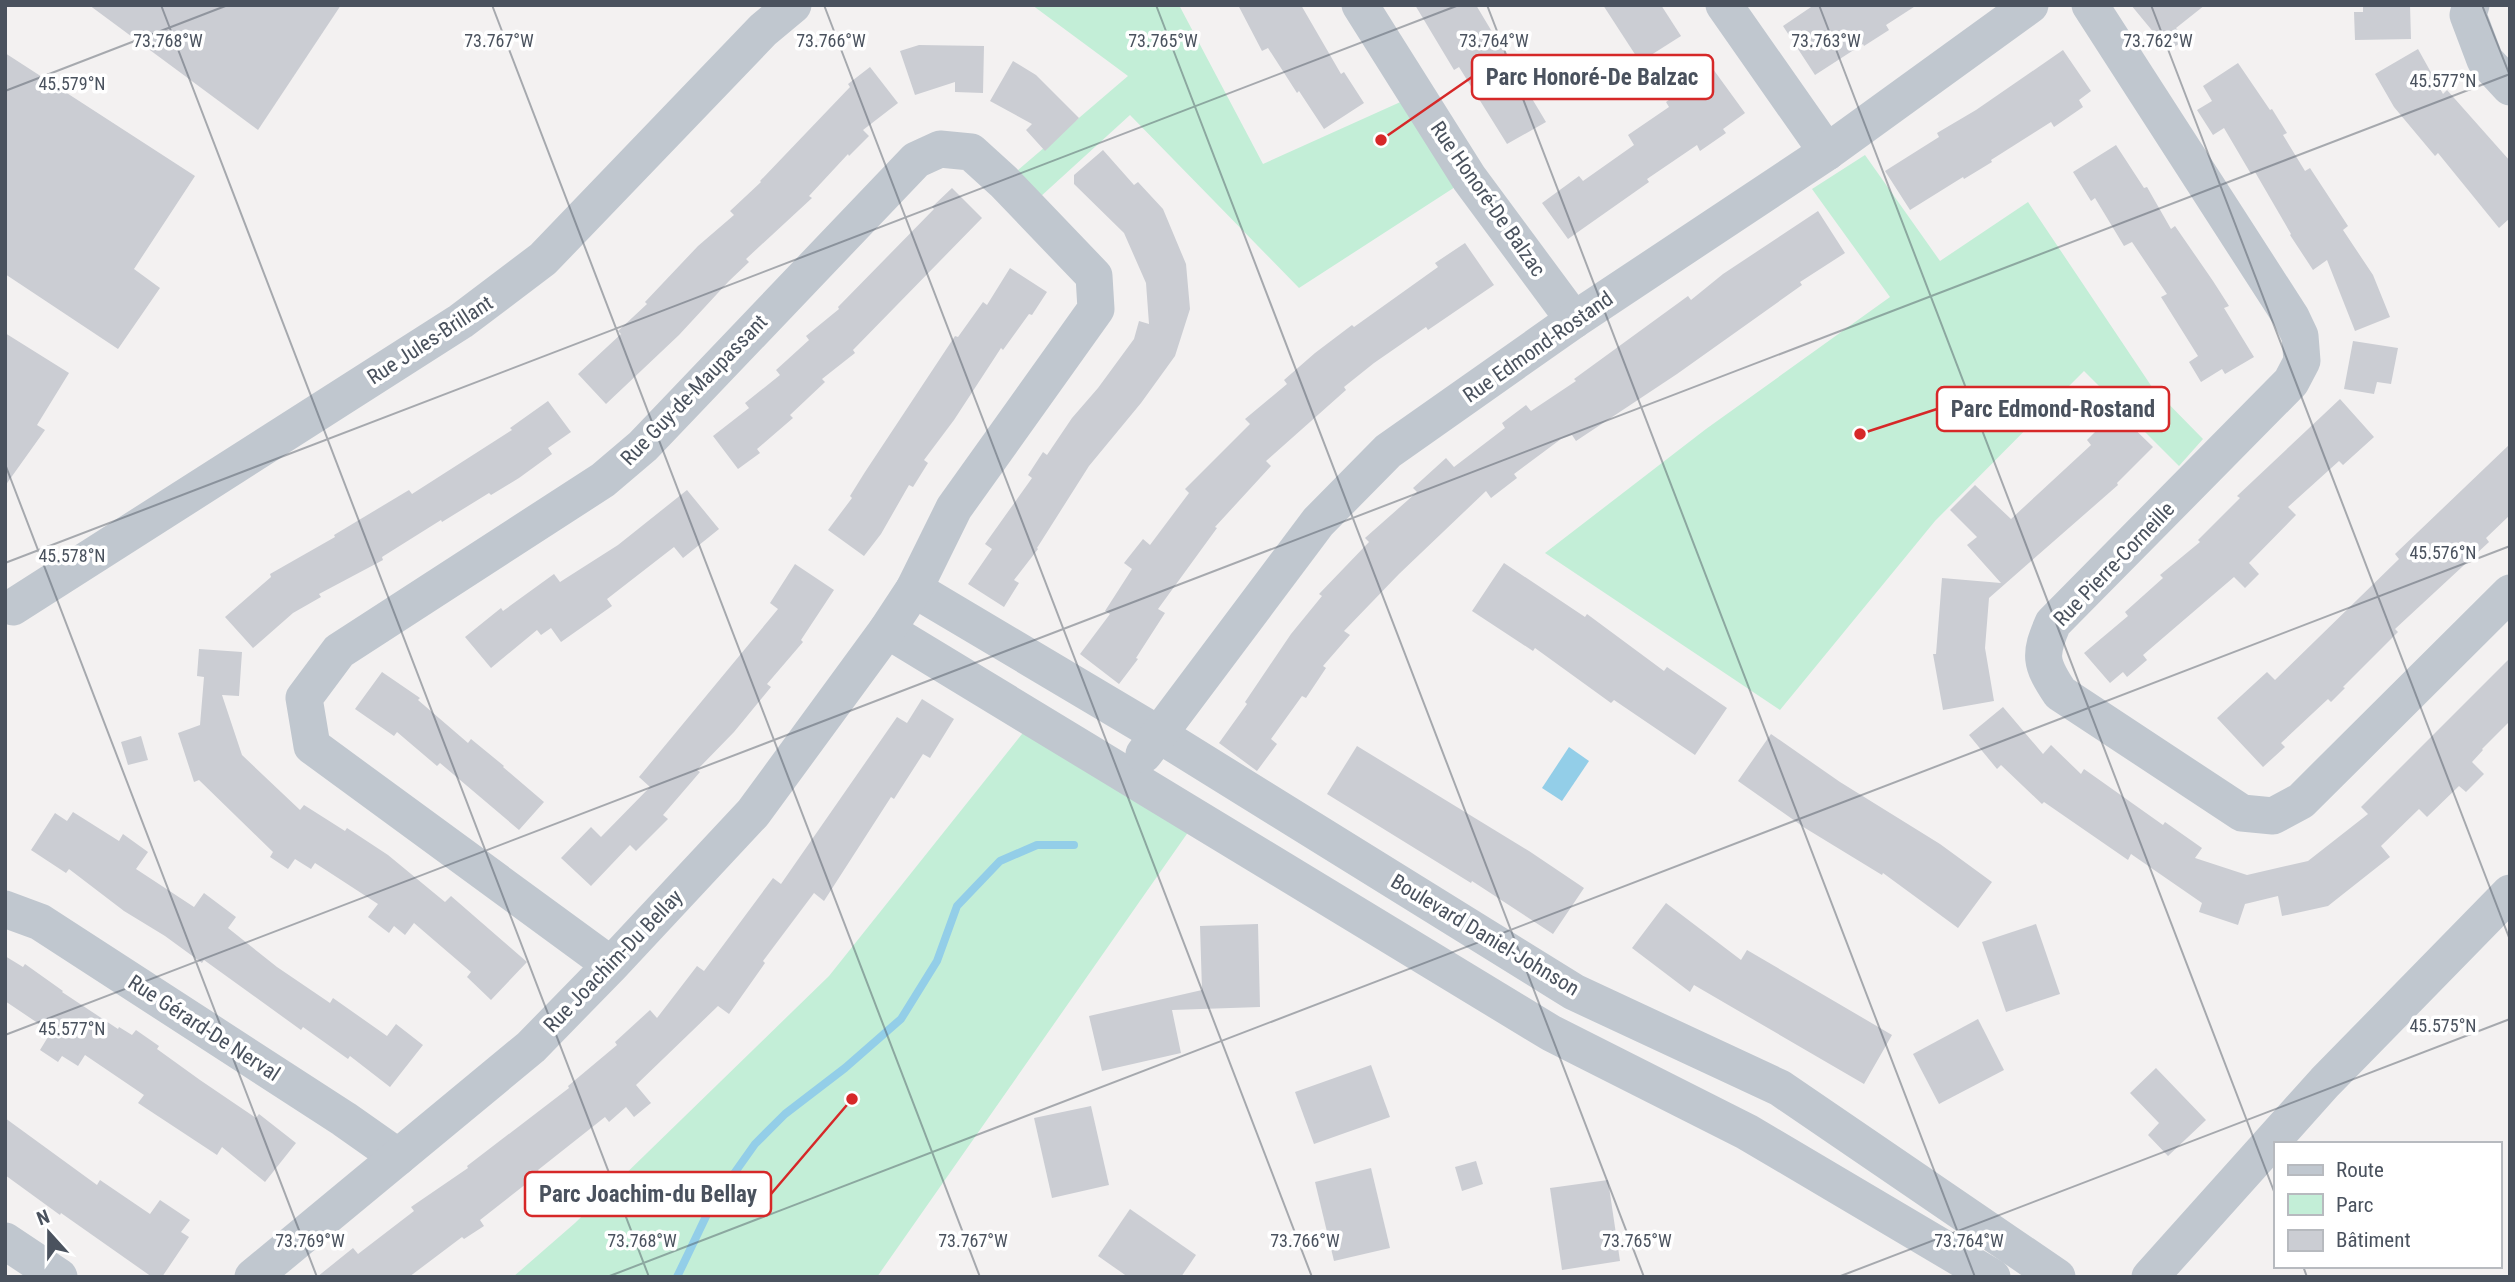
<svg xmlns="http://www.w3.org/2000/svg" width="2515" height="1282" font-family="'Roboto Condensed',sans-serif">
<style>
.green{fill:#c3eed7}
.water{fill:#93cee8}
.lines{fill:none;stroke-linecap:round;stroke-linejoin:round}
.stream{stroke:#93cee8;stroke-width:8}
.building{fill:#cbcdd3}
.minor{stroke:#c0c7cf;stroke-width:37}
.ticks{fill:none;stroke:#4a525e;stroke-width:2;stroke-opacity:0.45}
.labels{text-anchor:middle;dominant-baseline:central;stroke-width:7;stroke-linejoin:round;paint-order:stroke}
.street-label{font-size:21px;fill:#4a525e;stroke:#fff}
.ticks-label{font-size:18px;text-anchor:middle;fill:#4a525e;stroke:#fff;stroke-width:7;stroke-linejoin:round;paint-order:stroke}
.leader{fill:none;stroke:#d62828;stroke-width:2.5}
.callout-dot{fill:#d62828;stroke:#fff;stroke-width:2.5}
.callout{fill:#fff;stroke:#d62828;stroke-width:2.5}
.callout-label{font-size:23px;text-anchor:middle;font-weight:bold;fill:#4a525e}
</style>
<rect width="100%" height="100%" fill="#f3f1f1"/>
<g class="green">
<path d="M1032,5h147l84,159 153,-69 53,83 -170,110 -169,-173 -102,93 -24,-26 124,-106z"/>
<path d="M1865,155l75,106 88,-59 124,185 51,52 -24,27 -95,-95 -149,150 -155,189 -235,-157 161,-124 184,-132 -78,-108z"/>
<path d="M1034,719l164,99 -321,459h-364l62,-54 254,-247z"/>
</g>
<path class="water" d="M1569,747l20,14 -27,40 -20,-13z"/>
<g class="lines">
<path class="stream" d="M677,1277l34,-71 44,-62 30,-30 60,-46 56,-49 36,-58 20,-55 43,-45 37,-16h37"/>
</g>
<g class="building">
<path d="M89,5h252l-83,125z"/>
<path d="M1238,5h63l40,69 3,-2 20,31 -40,26 -25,-38 -2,2 -29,-45 -6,3z"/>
<path d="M1415,5h61l70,117 -39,22 -48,-77 -5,3z"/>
<path d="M1603,5h58l20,31 -41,26z"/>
<path d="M1814,5h103l-31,20 3,5 -25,16 -1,-2 -48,31 -32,-49z"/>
<path d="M2131,5h74l-29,23 9,11 -16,12z"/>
<path d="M2363,5h47l1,34 -56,1 -1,-28h9z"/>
<path d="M919,45l65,1 -1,47 -28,-1v-10l-40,13 -15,-44z"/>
<path d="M2418,49l25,45 4,-4 63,71v57l-11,10 -61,-75 -3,3 -41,-49 -19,-33z"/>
<path d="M2063,50l28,41 -12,9 4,7 -29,20 -3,-5 -60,38 1,2 -28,17 -1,-2 -53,33 -25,-39 54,-34 -2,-4 39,-23z"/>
<path d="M5,53l190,123 -61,93 26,19 -42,61 -113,-75z"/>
<path d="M1013,61l23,14 43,43 -34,33 -19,-21 6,-6 -42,-23z"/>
<path d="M2238,63l32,47 2,-1 15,24 -4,2 22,36 5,-3 38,58 -5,4 30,45 17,42 -35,14 -28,-71 -14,10 -23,-35 1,-1 -36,-62 -4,2 -27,-46 -11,7 -16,-25 15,-9 -9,-15z"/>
<path d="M870,67l28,36 -35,27 6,6 -20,20 -1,-2 -39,42 3,2 -66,61 3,3 -20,19 -50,54 -73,69 -28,-30 43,-40 -3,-3 29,-27 -2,-2 53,-56 36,-31 -4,-4 31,-29 -1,-1 90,-94 -2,-3z"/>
<path d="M1713,69l32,44 -22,16 3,4 -26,18 -3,-6 -50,34 2,3 -81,57 -26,-36 37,-27 4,5 51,-36 -6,-10 41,-28 -3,-5z"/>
<path d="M2116,145l28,43 3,-1 24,42 4,-3 38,55 16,25 -5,2 30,49 -29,17 -3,-5 -21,13 -12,-20 9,-6 -37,-59 6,-3 -35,-52 -8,4 -29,-48 -4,3 -18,-29z"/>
<path d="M1103,150l31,35 4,-3 25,27 23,55 4,45 -15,47 -34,47 -52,63 -52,82 1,1 -24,31 5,3 -15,24 -36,-23 24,-35 -7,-5 47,-66 -4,-3 15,-23 4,3 25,-37 26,-30 36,-49 5,-18 10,3 -3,-41 -22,-50 -50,-49v-9z"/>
<path d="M952,188l30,30 -129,132 2,3 -33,26 3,3 -35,33 3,3 -36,31 3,4 -22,16 -25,-33 36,-28 -4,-5 35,-28 -4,-5 33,-30 -3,-4 33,-27 -1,-2 96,-98 -2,-2z"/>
<path d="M1818,211l27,42 -45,29 2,3 -125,89 -101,67 -4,-6 -11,4 -47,35 3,4 -26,20 -5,-7 -87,83 -55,57 6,4 -27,31 3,2 -20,30 -4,-2 -31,43 6,5 -20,27 -38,-28 28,-39 -2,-2 46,-68 31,-38 -3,-2 50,-52 -4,-4 52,-46 -4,-4 33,-30 8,9 51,-39 -3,-5 24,-18 5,6 45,-30 -2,-2 114,-83 3,4 32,-26z"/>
<path d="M1465,243l29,42 -66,45 -2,-3 -52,36 -30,24 2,3 -80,71 5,5 -56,61 2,1 -59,81 7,4 -29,45 2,1 -19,25 -39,-30 30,-40 -5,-3 27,-42 -8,-6 19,-24 7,6 39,-52 -4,-4 65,-65 -5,-5 42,-35 -3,-4 31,-27 37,-28 2,2 84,-60 -3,-4z"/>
<path d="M1010,268l37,24 -15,23 -3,-1 -26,36 -2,-2 -47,72 -30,40 4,3 -15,24 -4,-2 -28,49 -17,22 -36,-26 24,-32 -2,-2 15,-24 90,-136 3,1 25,-35 4,3z"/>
<path d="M5,333l64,40 -32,52 8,5 -40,56z"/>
<path d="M2353,341l45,7 -7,36 -14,-2 -3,12 -30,-5z"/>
<path d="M2340,399l34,38 -31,28 -4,-4 -51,46 8,8 -47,48 10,11 -14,14 -11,-11 -91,78 4,5 -20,17 -4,-5 -13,11 -26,-30 44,-37 -3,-4 38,-34 -3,-3 40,-33 -2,-2 42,-42 -3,-2z"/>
<path d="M548,401l23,31 -23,16 4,6 -33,24 -28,17 -2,-2 -47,29 -1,-2 -59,37 1,3 -64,34 2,3 -28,16 -40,35 -28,-31 46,-40 -1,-3 65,-37 -1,-2 75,-45 3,4 100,-64 -2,-2z"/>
<path d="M2116,411l37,36 -36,36 1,2 -129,113 -4,50 9,53 -51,9 -10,-56h3l6,-76 59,5 -34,-38 10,-8 -27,-27 25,-25 36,34 80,-74 -4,-5z"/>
<path d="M2510,444v71l-24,23 3,4 -94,87 3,3 -55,55 2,1 -14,14 -3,-3 -47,44 4,4 -22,20 -46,-49 50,-46 8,8 124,-121 -4,-5z"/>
<path d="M687,490l32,39 -36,29 -9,-11 -67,52 5,7 -51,36 -10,-14 -10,7 -4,-5 -46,38 -26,-31 36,-29 2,3 51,-37 6,8 58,-37z"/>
<path d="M1504,563l81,54 2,-3 77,57 3,-4 60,41 -32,47 -81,-55 -3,3 -76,-55 -2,3 -61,-40z"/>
<path d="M795,564l39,26 -33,50 2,2 -36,42 4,3 -37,45 -37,38 3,2 -37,43 5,4 -32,32 -6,-6 -39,41 -30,-28 30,-31 10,10 49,-50 -11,-10 139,-168 -8,-6z"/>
<path d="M199,649l43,3 -3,44 -17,-1 20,60 58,55 4,-5 41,26 2,-3 41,27 57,47 6,-6 76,66 -36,38 -24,-23 4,-5 -57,-49 -9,12 -11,-9 -5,7 -21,-16 10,-13 -63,-41 -4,6 -16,-10 -7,10 -18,-12 3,-5 -74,-72 -5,2 -16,-49 22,-8 4,-48 -7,-1z"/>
<path d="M2510,658v63l-28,28 1,1 -11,12 12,12 -18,18 -7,-6 -32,31 -8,-8 -38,37 9,11 -62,49 -46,10 -4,-20 -33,8 -7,21 -39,-13 3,-9 -71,-49 -3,6 -84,-58 -2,2 -41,-39 -4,4 -28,-34 34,-28 40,47 8,-9 30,29 3,-5 79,56 2,-3 37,26 -7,10 52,17 61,-14 60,-47 -7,-7z"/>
<path d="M382,672l38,26 -2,2 50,43 3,-4 33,27 -1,1 41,35 -25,28 -79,-67 -3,3 -40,-34 -3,4 -39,-27z"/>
<path d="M922,699l32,20 -24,39 -7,-4 -29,45 -3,-2 -67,104 -10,-8 -51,68 2,2 -36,51 -11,-8 -82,79 15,18 -17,14 -8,-10 -17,15 -4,-5 -67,53 2,3 -60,47 4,6 -20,13 -2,-2 -53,40h-92l36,-29 5,6 56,-43 -3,-4 57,-39 -1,-2 102,-78 -1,-2 49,-41 -2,-3 35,-32 7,8 40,-52 7,5 69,-93 8,6 116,-167 10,6z"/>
<path d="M1771,734l69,48 100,62 52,38 -34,46 -75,-55 -1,2 -77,-47 -67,-47z"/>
<path d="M141,736l7,24 -20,5 -7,-23z"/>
<path d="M1357,746l172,105 55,37 -31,46 -81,-53 -1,2 -144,-89z"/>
<path d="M73,812l46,29 4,-7 25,18 -12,17 58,38 10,-14 32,24 -8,11 49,39 53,36 3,-5 54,38 9,-12 27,21 -33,42 -40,-31 -2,3 -45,-32 -2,3 -97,-70 -2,3 -37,-27 -41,-25 -55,-42 -3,4 -35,-23 24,-37 12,8z"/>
<path d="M1666,903l75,57 6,-10 145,85 -28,49 -170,-99 -4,7 -58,-44z"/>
<path d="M1258,924l2,83 -88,3 9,43 -79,18 -13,-55 113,-26 -2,-64z"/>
<path d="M2036,924l24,70 -54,18 -24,-70z"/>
<path d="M5,956l18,11 2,-3 38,27 -1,1 56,37 1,-2 13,8 4,-5 23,16 -2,3 43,31 56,38 3,-4 37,29 -31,39 -43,-35 -5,8 -79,-52 6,-8 -59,-40 -7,11 -16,-10 -4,6 -18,-12 11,-18 -46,-31z"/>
<path d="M1978,1019l26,51 -65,34 -26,-50z"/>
<path d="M1371,1065l19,52 -76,27 -19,-52z"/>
<path d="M2156,1068l50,52 -38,36 -20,-21 11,-12 -29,-30z"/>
<path d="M1091,1106l18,79 -57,13 -18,-80z"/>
<path d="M5,1118l92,67 3,-5 50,34 10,-14 30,20 -9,12 8,5 -27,40h-10l-91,-64 -1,2 -55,-40z"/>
<path d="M1476,1161l7,23 -21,7 -7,-24z"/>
<path d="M1371,1168l19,80 -56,13 -19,-79z"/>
<path d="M1608,1180l12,81 -58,9 -12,-82z"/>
<path d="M1130,1209l66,46 -15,22h-53l-30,-21z"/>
</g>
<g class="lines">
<g class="minor">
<path d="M1360,5l109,173 105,142"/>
<path d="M1724,5l103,147"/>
<path d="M2090,5l201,312 9,19 2,25 -11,21 -238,241c-14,32 -13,40 7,70l182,120 31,3 28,-15 209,-208"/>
<path d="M2471,5l-3,10 17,45 25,27"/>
<path d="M914,589l244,145 416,258 206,96 277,189"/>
<path d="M13,607l448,-286 82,-62 220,-229 30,-25"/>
<path d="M887,630l664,403 196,99 245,145"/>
<path d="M1144,754l174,-232 70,-71 186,-131 253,-168 203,-147"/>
<path d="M5,909l35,13 304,197 54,38"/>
<path d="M5,1241l54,36"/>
<path d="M253,1277l278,-230 80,-82 142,-152 134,-183 27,-41 40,-81 142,-199 -2,-33 -90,-94 -33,-30 -31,-3 -24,11 -273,286 -40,34 -264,171 -35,47 8,48 299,219"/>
<path d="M2150,1277l175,-195 185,-189"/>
</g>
</g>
<path class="ticks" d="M161,5l488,1272M492,5l488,1272M824,5l488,1272M1156,5l488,1272M1487,5l488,1272M1819,5l456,1189M2151,5l359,935M2482,5l28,71M5,91l223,-86M5,464l312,813M5,563l1454,-558M5,1035l2505,-961M2303,1266l4,11M607,1277l1903,-731M1838,1277l672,-258"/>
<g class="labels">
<g class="street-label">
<text transform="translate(1488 199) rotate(55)">Rue Honoré-De Balzac</text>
<text transform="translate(430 340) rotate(-33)">Rue Jules-Brillant</text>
<text transform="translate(1538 347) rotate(-35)">Rue Edmond-Rostand</text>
<text transform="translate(694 390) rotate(-46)">Rue Guy-de-Maupassant</text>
<text transform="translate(2114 564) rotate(-46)">Rue Pierre-Corneille</text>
<text transform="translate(1485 935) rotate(31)">Boulevard Daniel-Johnson</text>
<text transform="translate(613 961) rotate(-46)">Rue Joachim-Du Bellay</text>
<text transform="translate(204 1028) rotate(33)">Rue Gérard-De Nerval</text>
</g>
</g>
<g class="ticks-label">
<text x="168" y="47">73.768°W</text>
<text x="499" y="47">73.767°W</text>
<text x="831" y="47">73.766°W</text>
<text x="1163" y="47">73.765°W</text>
<text x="1494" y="47">73.764°W</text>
<text x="1826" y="47">73.763°W</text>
<text x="2158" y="47">73.762°W</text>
<text x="2443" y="87">45.577°N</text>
<text x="72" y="90">45.579°N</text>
<text x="2443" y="559">45.576°N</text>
<text x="72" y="562">45.578°N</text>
<text x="2443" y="1032">45.575°N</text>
<text x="72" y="1035">45.577°N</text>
<text x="310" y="1247">73.769°W</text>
<text x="642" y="1247">73.768°W</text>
<text x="973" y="1247">73.767°W</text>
<text x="1305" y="1247">73.766°W</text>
<text x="1637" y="1247">73.765°W</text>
<text x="1969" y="1247">73.764°W</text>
</g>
<path class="leader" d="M1381 140L1472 77M1860 434L1937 409M852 1099L771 1194"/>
<g class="callout-dot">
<circle cx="1381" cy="140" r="7"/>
<circle cx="1860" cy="434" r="7"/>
<circle cx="852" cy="1099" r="7"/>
</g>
<g class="callout">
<rect x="1472" y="55" width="241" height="44" rx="7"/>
<rect x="1937" y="387" width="232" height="44" rx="7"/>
<rect x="525" y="1172" width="246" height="44" rx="7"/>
</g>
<g class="callout-label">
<text x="1592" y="85">Parc Honoré-De Balzac</text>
<text x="2053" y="417">Parc Edmond-Rostand</text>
<text x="648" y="1202">Parc Joachim-du Bellay</text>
</g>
<rect width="2515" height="1282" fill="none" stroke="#4a525e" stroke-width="14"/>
<rect x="2274" y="1142" width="228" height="126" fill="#ffffff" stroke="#b7babf" stroke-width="2"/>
<rect x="2288" y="1165" width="35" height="10" fill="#c0c7cf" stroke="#b7babf" stroke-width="2"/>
<text x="2336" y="1177" font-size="21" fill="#4a525e">Route</text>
<rect x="2288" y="1194" width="35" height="21" fill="#c3eed7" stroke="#b7babf" stroke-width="2"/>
<text x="2336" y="1212" font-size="21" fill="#4a525e">Parc</text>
<rect x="2288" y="1230" width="35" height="21" fill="#cbcdd3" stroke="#b7babf" stroke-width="2"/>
<text x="2336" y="1247" font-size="21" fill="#4a525e">Bâtiment</text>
<g transform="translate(49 1233) rotate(339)" stroke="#ffffff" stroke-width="5" paint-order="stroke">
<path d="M0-5L12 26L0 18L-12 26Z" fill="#4a525e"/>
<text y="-10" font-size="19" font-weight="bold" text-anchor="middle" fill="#4a525e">N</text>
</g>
</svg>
